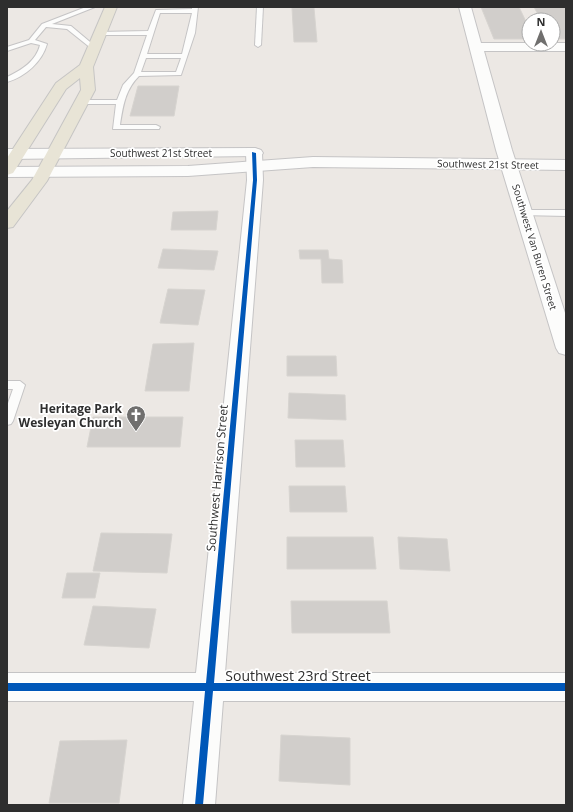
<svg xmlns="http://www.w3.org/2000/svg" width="573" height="812" font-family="'Open Sans',sans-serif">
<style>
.building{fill:#d1cecb;stroke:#d7d4d0}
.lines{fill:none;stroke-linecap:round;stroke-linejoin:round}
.lane-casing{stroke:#c5c4c5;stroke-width:2}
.street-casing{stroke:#c5c4c5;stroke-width:2}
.secondary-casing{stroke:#c5c4c5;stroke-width:2}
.primary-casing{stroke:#c6c5c4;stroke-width:2}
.lane{fill:#fcfcfb;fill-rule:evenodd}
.street{fill:#fcfcfb;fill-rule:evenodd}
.secondary{fill:#fcfcfb;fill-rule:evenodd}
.primary{fill:#e8e4d6;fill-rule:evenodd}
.cycleway-casing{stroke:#fff;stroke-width:2}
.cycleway{fill:#0057b8;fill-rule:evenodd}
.labels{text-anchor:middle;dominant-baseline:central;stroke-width:3.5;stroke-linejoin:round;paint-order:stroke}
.far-street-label{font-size:10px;fill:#2e2e2e;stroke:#fff}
.poi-label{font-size:12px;font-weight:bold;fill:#2e2e2e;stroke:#fff;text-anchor:end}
.street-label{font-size:12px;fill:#2e2e2e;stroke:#fff}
.near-street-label{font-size:14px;fill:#2e2e2e;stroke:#fff}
</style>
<rect width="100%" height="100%" fill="#ece8e4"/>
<g class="building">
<path d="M481,7h38l10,21v11h-35z"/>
<path d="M534,7h32v32h-13v-19h-12z"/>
<path d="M292,8h22l3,34h-23z"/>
<path d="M138,86h41l-5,30h-44z"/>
<path d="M218,211l-2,19h-45l2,-18z"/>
<path d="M163,249l55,2 -4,19 -56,-2z"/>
<path d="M299,250h29l1,9 13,1 1,23h-21l-1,-24h-21z"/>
<path d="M168,289l37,1 -7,35 -38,-2z"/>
<path d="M194,343l-5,48h-44l8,-47z"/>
<path d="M287,356h49l1,20h-50z"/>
<path d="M289,393l56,2 1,25 -58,-2z"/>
<path d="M93,417h90l-3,30h-93z"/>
<path d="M295,440h48l2,27h-49z"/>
<path d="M289,486h56l2,26h-57z"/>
<path d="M101,533l71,1 -5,39 -74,-2z"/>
<path d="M287,537h86l3,32h-89z"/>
<path d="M398,537l49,2 3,32 -50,-2z"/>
<path d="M67,573h33l-5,25h-33z"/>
<path d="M291,601h96l3,32h-98z"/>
<path d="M93,606l63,3 -7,39 -65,-3z"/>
<path d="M281,735l69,3v47l-71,-4z"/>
<path d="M127,740l-8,63h-70l11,-62z"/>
</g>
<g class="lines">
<g class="lane-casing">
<g id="lane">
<path d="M86,7h9l-43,17 19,2 25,21v2h-4l-25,-20 -21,-2 -11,13 12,4c-5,18 -22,33 -40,38v-5c15,-7 29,-16 33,-32l-9,-2 -24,8v-4l22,-7 13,-16z"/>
<path d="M192,7h6l-3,26 -14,42 -42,1c-14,14 -16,30 -19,49h36l4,2 -1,2h-46l3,-25h-38l-1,-2 4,-2h36l6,-15 11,-12 13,-38h-47l-2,-1v-2l50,-1 8,-21 36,-1zM160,13h32l-10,41h-35zM146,58h35l-5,14h-35z"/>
<path d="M257,7h6l-2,38 -3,2 -3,-2z"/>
<path d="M524,210h42v6l-45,-1v-4z"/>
<path d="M7,381h13l5,4 -12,36 -2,3 -4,1v-19l6,-17h-6z"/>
</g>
</g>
<g class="street-casing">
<g id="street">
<path d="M459,7h12l10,36h85v8h-82l28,99 54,166v39l-7,-2 -3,-5 -60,-198z"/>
<path d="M254,148l6,2 2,3 1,27 -38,493h341v28h-343l-8,104h-32l11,-104h-187v-28h189l51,-493 -1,-27 2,-3z"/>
</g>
</g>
<g class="secondary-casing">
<g id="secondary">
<path d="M255,148l6,2 2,3 -2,3 -254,3v-10z"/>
<path d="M313,157l253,3v10l-253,-3 -125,9 -181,1v-10l181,-1z"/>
</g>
</g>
<g class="primary-casing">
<path id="primary" d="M105,7h12l-24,60 2,23 -48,91 -34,46 -6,1v-17l25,-31 49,-90 -1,-12 -14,11 -51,81 -2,3 -6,2v-17l49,-75 24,-18z"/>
</g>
<use href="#lane" class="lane"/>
<use href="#street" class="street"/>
<use href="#secondary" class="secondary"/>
<use href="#primary" class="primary"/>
<g class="cycleway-casing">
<path id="cycleway" d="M252,152l4,1 1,27 -43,503h352v8h-353l-10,114h-8l10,-114h-198v-8h199l47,-503z"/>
</g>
<use href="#cycleway" class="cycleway"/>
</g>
<defs>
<g id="church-pin" transform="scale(1)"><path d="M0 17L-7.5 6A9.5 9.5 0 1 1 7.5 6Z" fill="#706f6e" stroke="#fff"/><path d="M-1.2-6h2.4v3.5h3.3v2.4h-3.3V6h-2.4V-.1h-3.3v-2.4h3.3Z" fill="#fff"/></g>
</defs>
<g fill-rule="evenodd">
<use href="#church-pin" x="136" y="415"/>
</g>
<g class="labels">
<g class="far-street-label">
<text x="161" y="153">Southwest 21st Street</text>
<text transform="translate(488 164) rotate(1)">Southwest 21st Street</text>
<text transform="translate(535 247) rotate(73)">Southwest Van Buren Street</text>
</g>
<g class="poi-label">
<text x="122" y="408">Heritage Park<tspan x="122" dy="14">Wesleyan Church</tspan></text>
</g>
<g class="street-label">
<text transform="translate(217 478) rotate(-85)">Southwest Harrison Street</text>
</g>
<g class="near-street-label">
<text x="298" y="675">Southwest 23rd Street</text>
</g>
</g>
<rect width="573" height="812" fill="none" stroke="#2e2e2e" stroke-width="16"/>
<g transform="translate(541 32)"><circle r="19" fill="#ffffff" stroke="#ababab"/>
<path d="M0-3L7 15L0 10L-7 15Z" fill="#706f6e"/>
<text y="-6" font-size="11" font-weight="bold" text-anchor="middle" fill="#2e2e2e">N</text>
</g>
</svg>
